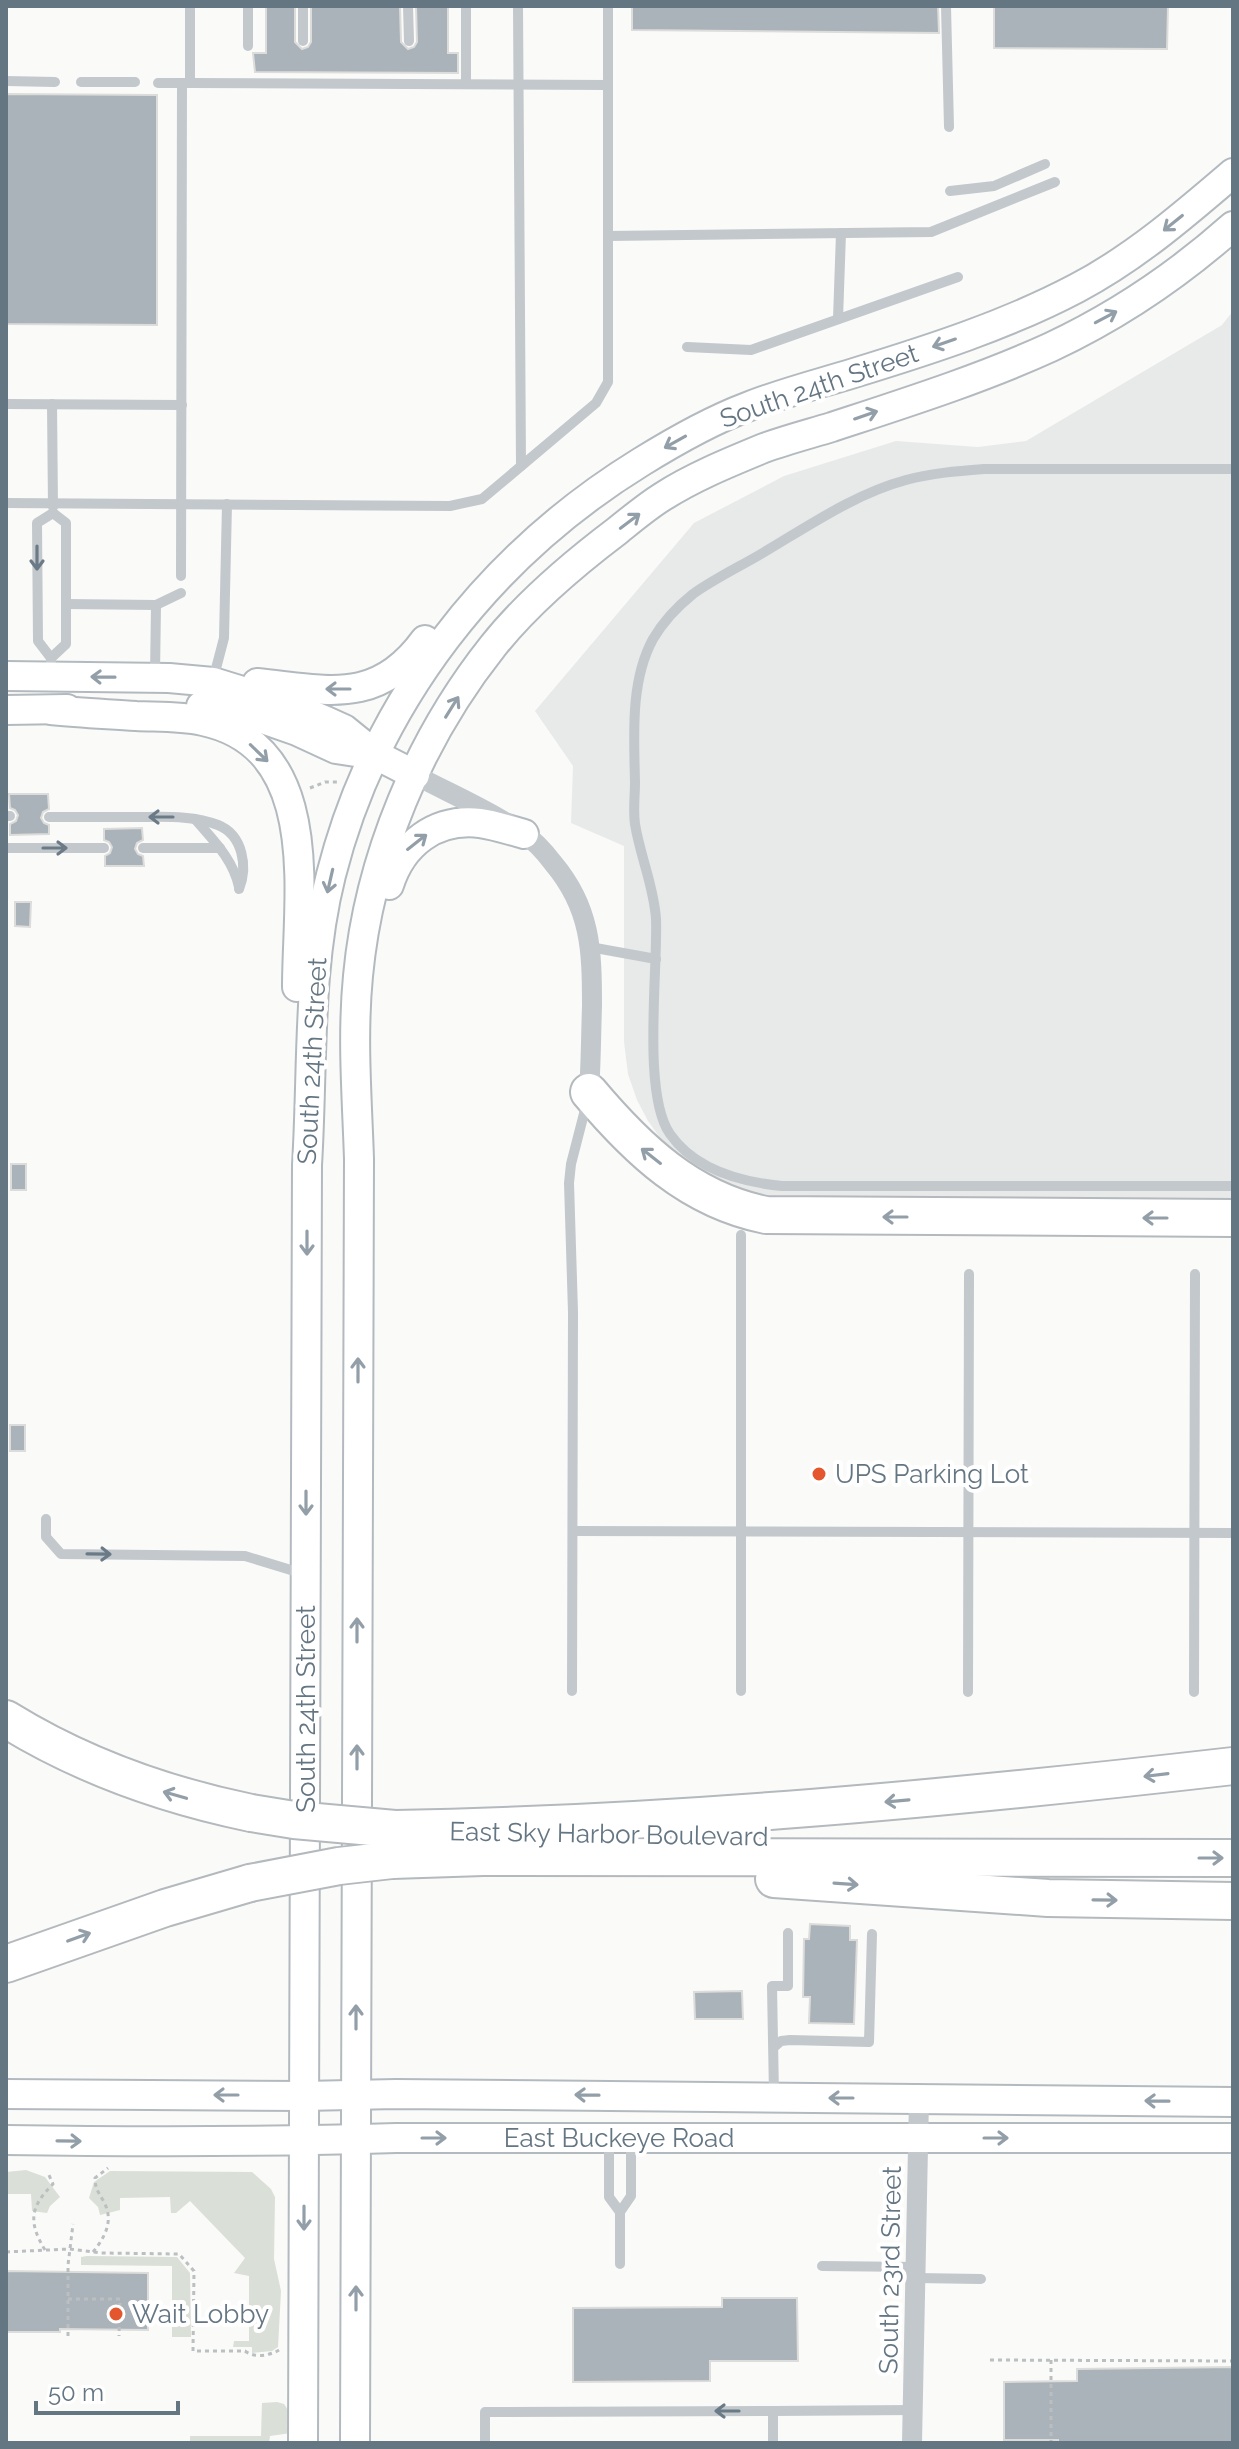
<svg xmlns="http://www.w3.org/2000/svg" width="1239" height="2449" font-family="Raleway,sans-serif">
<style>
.built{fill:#e8e9e9}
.green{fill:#dadfd7}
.building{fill:#aab3b9;stroke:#dcdcda;stroke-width:2}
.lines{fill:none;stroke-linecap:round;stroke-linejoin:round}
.secondary-casing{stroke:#b3babf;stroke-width:32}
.highway-casing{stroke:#b4b9bd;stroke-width:40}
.path{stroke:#bbbfc2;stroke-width:3;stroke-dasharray:4 4;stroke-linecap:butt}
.lane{stroke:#c3c8cc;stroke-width:10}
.street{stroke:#c3c8cc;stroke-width:20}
.secondary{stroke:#fff;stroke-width:28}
.highway{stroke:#fff;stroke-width:36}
.highway-bridge-casing{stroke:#b4b9bd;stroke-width:40;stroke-linecap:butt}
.highway-bridge{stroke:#fff;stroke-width:36}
.oneway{stroke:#939fa8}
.oneway2{stroke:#6a7a87}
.poi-dot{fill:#e4572e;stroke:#fff;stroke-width:3}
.labels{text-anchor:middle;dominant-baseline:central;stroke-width:8;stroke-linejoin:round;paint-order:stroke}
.street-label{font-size:26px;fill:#657683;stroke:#fff}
.poi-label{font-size:26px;fill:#657683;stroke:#fff;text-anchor:start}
</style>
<rect width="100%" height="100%" fill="#fafaf8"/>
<path class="built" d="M1233,311v889h-446l-36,-5 -42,-16 -41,-30 -20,-28 -11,-21 -9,-26 -4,-32v-196l-53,-23 2,-57 -38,-55 159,-188 90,-47 112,-35 82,6 48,-6 196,-116z"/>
<g class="green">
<path d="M26,2170l19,7 15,20 -10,9 -3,7 -15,-2 -1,-17h-25v-22z"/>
<path d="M110,2171l142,1 19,17 4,8 -1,62 7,32 -3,56 -6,4 -20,2v-6h-19l1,-6h15v-65l-15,-3 11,-15 -55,-57 -14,12h-5l-1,-16 -50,1v12l-20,5 -2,-8 -9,-9 5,-16z"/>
<path d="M87,2256l90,1 13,16 1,64h-19v-71l-91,-1v-8z"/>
<path d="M277,2402l7,2 6,9 1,20 -21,3 -1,7h-79v-7h71l1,-33z"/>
</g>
<g class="building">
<path d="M266,6h29v36l7,7 6,-2 3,-5v-36h89l1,36 7,7 6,-2 3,-5 -1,-36h32v47h10v20l-203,-1 -2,-19h13z"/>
<path d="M632,6h306l1,27 -307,-3z"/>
<path d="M994,6h174l-1,43 -173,-1z"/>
<path d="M6,94l151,1v230l-151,-1z"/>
<path d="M9,794h39l1,15 -6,3 -2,6 3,5 5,2v9l-39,1v-11l6,-3 2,-6 -3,-5 -5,-2z"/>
<path d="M142,828l1,12 -6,3 -2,6 3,5 5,2 1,10h-39v-10l5,-3 2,-6 -3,-5 -5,-2v-11z"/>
<path d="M15,902h16l-1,25 -15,-1z"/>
<rect x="11" y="1164" width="15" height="26"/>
<rect x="10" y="1425" width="15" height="26"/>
<path d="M810,1924l40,2v14h7l-3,84 -45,-1 1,-26h-7l1,-58h5z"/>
<path d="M742,1991l1,28h-48l-1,-27z"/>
<path d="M6,2271l142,2v57l-88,-1v3h-54z"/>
<path d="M722,2298h75l1,63h-88v20l-137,1v-74l149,-1z"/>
<path d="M1233,2367v76h-175v-3h-54v-58l73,-1v-12z"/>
</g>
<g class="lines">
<g class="secondary-casing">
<g id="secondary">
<path d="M6,676l163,2 44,4 75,23 38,16 18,8 32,26 39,20"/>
<path d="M257,683c71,7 120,23 168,-43"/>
<path d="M201,706l53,10 43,15 39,18 39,6"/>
<path d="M6,710l61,-1"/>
<path d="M51,710c29,3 57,4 85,6 23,1 45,0 67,5 121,26 94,175 94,266"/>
<path d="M389,885c13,-41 46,-67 91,-62 15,2 29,7 44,11"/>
<path d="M6,2094l298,2 92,-2 837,8"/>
<path d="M6,2140c130,2 260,2 390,-2h837"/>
<path d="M303,2443l4,-1278c6,-97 0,-195 24,-290 44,-174 159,-320 310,-413 34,-21 69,-41 106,-55 35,-14 71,-23 107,-34 75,-23 153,-48 223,-85 57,-30 107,-73 156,-115"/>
<path d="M355,2443l4,-1284c-2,-61 -7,-122 -1,-183 11,-118 61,-237 135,-330 35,-44 79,-81 124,-115 15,-12 29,-24 45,-34 31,-20 68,-35 102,-49 22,-8 45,-14 68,-21 73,-24 149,-48 219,-80 66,-31 128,-73 182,-121"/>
</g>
</g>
<g class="highway-casing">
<g id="highway">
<path d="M589,1092c48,57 101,108 177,123l467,3"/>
<path d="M6,1719c76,47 158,76 245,94"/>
<path d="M395,1829c280,-5 559,-31 838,-63"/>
<path d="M392,1860l91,-3 750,1"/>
<path d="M774,1879l274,19 185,3"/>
<path d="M6,1964l159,-56 85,-25"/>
</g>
</g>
<g class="path">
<path d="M310,788l15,-6h13"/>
<path d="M45,2250c-17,-28 -15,-43 8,-66l-5,-11"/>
<path d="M6,2252l63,-3 32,4 78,1 15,17 -1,80h52c9,7 24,5 34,-1"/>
<path d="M93,2252c12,-15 21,-31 11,-50 -5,-9 -9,-13 -9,-24l13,-10"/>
<path d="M68,2299h52l-1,37"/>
<path d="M68,2336v-71l5,-41"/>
<path d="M990,2360l243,1"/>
<path d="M1051,2360v83"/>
</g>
<g class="lane">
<path d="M408,6l1,35"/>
<path d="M518,6l3,460"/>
<path d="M946,6l3,121"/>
<path d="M303,41v-35"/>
<path d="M248,46v-40"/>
<path d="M6,81l49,1"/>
<path d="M81,82h54"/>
<path d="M158,83h24"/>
<path d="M190,83l418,2"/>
<path d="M466,84v-78"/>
<path d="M950,191l44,-5 51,-22"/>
<path d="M608,236l323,-4 124,-50"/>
<path d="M838,319l3,-86"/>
<path d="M687,347l64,3 207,-73"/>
<path d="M6,404l176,1"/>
<path d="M52,404l1,103"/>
<path d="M1233,469h-249c-26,2 -52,4 -78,11 -52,14 -99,47 -145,74 -22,13 -47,25 -68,40 -15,12 -30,28 -40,45 -23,42 -19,97 -18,143 0,14 -2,28 0,42 5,32 19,62 21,95 2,52 -14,175 14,215 25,36 71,48 112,52h451"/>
<path d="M6,503l444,3 32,-7 114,-96 12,-21v-376"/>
<path d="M181,576l1,-493h8v-77"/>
<path d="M66,604l90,1 25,-12"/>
<path d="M51,658l15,-14v-121l-13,-10"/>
<path d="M51,674v-16l-13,-17 -1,-118 16,-10"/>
<path d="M155,675l1,-70"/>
<path d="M213,680l11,-42 3,-134"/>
<path d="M6,816h4"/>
<path d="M49,817c29,0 59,0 88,0 27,0 56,-2 81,8 25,10 30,42 21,64"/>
<path d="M195,819c18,21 38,40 44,68"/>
<path d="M6,848h98"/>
<path d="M143,848h77"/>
<path d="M590,947l66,12"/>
<path d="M46,1519v18l15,17 184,2 59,18"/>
<path d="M573,1531l660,2"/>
<path d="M572,1691l1,-379 -4,-129 2,-19 16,-62"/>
<path d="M741,1691v-456"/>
<path d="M968,1692l1,-418"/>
<path d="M1194,1692l1,-418"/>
<path d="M774,2047l7,-6 9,-1 79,2 3,-108"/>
<path d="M774,2095l-2,-109h16v-53"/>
<path d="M609,2140v57l11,15"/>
<path d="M620,2264v-52l11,-16v-56"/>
<path d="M822,2266l94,1"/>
<path d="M916,2278l65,1"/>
<path d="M773,2411l140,-1"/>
<path d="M485,2443v-31l288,-1v32"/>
</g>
<g class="street">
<path d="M415,775c36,19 74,35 108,58 12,8 21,18 30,30 38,45 39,87 39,143 -1,29 -1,57 -3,86"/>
<path d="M912,2443l7,-345"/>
</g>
<use href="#secondary" class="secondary"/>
<use href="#highway" class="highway"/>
<g class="highway-bridge-casing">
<g id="highway-bridge">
<path d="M251,1813l43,7 101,9"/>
<path d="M250,1883l89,-17 53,-6"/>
</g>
</g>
<use href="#highway-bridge" class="highway-bridge"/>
</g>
<defs><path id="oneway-shaft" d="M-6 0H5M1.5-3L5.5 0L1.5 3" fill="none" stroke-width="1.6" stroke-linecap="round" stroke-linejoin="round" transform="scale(2)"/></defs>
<g class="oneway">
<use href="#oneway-shaft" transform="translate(1173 223) rotate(141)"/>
<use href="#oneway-shaft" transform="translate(1106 317) rotate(-28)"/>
<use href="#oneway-shaft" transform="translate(944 343) rotate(161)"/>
<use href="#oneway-shaft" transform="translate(866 415) rotate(-19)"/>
<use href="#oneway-shaft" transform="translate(675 442) rotate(151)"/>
<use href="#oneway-shaft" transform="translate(630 521) rotate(-37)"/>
<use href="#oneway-shaft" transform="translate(103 677) rotate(-179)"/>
<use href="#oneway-shaft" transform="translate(338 689) rotate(-180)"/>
<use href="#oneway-shaft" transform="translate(452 707) rotate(-58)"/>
<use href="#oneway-shaft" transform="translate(259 753) rotate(44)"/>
<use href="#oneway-shaft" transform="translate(417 842) rotate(-38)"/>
<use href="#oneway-shaft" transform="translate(330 881) rotate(103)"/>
<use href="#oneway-shaft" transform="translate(651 1156) rotate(-142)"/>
<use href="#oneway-shaft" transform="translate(895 1217) rotate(-180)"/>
<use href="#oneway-shaft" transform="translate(1155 1218) rotate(-180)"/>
<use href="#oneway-shaft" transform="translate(307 1243) rotate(90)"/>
<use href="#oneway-shaft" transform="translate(358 1370) rotate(-90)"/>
<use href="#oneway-shaft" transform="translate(306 1503) rotate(90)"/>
<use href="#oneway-shaft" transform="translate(357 1630) rotate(-90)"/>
<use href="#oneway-shaft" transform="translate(357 1757) rotate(-90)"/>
<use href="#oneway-shaft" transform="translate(1156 1775) rotate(173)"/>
<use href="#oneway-shaft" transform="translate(175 1795) rotate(-164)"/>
<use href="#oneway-shaft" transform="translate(897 1801) rotate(175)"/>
<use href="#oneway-shaft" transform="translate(1211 1858)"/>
<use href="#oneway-shaft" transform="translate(846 1884) rotate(4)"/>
<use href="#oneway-shaft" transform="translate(1105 1900) rotate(1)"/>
<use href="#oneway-shaft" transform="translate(79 1937) rotate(-20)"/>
<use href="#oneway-shaft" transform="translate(356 2017) rotate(-90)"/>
<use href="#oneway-shaft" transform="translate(226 2095) rotate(-180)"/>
<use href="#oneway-shaft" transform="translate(587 2095) rotate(-179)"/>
<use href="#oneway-shaft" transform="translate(841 2098) rotate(-180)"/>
<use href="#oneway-shaft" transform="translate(1157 2101) rotate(-179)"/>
<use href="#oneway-shaft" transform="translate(434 2138)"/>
<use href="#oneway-shaft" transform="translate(996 2138)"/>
<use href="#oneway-shaft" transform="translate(69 2141) rotate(1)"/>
<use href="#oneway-shaft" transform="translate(304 2218) rotate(90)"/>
<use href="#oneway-shaft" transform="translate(356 2298) rotate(-90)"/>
</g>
<g class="oneway2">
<use href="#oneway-shaft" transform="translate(37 558) rotate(90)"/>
<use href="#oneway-shaft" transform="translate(161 817) rotate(-180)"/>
<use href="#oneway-shaft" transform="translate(55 848)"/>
<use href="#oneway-shaft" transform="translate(99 1554) rotate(1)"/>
<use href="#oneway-shaft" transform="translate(727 2411) rotate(180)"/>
</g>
<g class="poi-dot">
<circle cx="819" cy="1474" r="8"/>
<circle cx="116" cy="2314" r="8"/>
</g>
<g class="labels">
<g class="street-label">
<text transform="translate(819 386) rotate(-19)">South 24th Street</text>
<text transform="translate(312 1061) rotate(-87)">South 24th Street</text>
<text transform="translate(306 1709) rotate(-90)">South 24th Street</text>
<text transform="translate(609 1834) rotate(1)">East Sky Harbor Boulevard</text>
<text x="619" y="2138">East Buckeye Road</text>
<text transform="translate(890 2270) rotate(-89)">South 23rd Street</text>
</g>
<g class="poi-label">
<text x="835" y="1474">UPS Parking Lot</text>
<text x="132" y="2314">Wait Lobby</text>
</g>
</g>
<rect width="1239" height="2449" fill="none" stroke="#657683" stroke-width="16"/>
<path d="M36 2401v12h142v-12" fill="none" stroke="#657683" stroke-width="4"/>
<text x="48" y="2401" font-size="24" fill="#657683" stroke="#ffffff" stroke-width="6" paint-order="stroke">50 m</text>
</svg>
